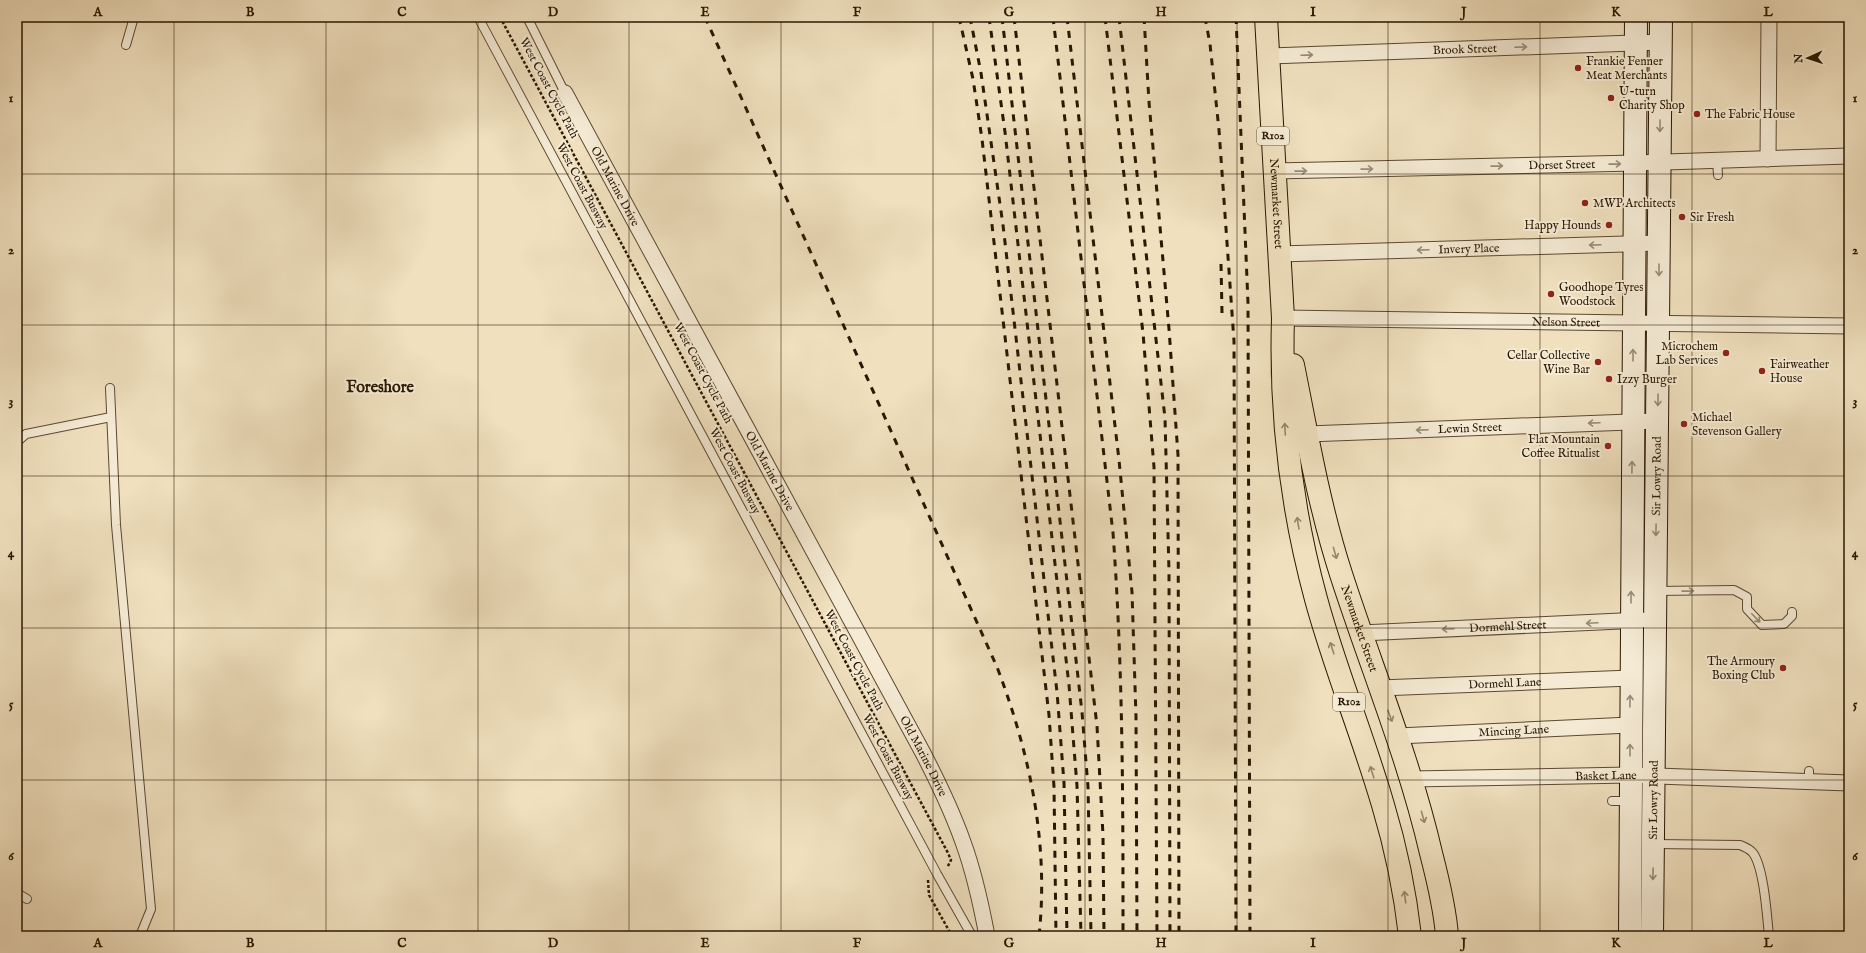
<svg xmlns="http://www.w3.org/2000/svg" width="1866" height="953" font-family="'IM FELL English',serif">
<style>
.lines{fill:none;stroke-linecap:round;stroke-linejoin:round}
.lane-casing{stroke:#5c4930;stroke-width:10}
.street-casing{stroke:#5c4930;stroke-width:17}
.secondary-casing{stroke:#2a1701;stroke-width:24}
.primary-casing{stroke:#2a1701;stroke-width:24}
.path{stroke:#2a1701;stroke-width:2.5;stroke-dasharray:3 2;stroke-linecap:butt}
.lane{stroke:#f5ebd5;stroke-width:8}
.street{stroke:#f5ebd5;stroke-width:15}
.secondary{stroke:#f5ebd5;stroke-width:22}
.primary{stroke:#f0e0be;stroke-width:22}
.rail{stroke:#2a1701;stroke-width:3;stroke-dasharray:7 7;stroke-linecap:butt}
.oneway{stroke:#9a8c76}
.oneway2{stroke:#978669}
.grid{fill:none;stroke:#2a1701;stroke-width:1;stroke-opacity:0.55}
.poi-dot{fill:#8f2418;stroke:#f5ebd5;stroke-width:1.5}
.labels{text-anchor:middle;dominant-baseline:central;stroke-width:4;stroke-linejoin:round;paint-order:stroke}
.shield{fill:#f5ebd5;stroke:#675741;stroke-width:1}
.shield-label{font-size:11px;font-weight:bold;fill:#2a1701}
.street-label{font-size:12px;fill:#2a1701;stroke:#f5ebd5}
.poi-label{font-size:12px;fill:#2a1701;stroke:#f5ebd5;text-anchor:start}
.district-label{font-size:16px;font-weight:bold;fill:#2a1701;stroke:#f5ebd5}
.neatline{fill:none;stroke:#2a1701;stroke-width:1.5}
.grid-label{font-size:13px;text-anchor:middle;font-weight:bold;fill:#2a1701}
</style>
<rect width="100%" height="100%" fill="#f0e0be"/>
<filter id="stains"><feTurbulence type="fractalNoise" baseFrequency=".005" numOctaves="4"/><feColorMatrix values="0 0 0 0 .2 0 0 0 0 .09 0 0 0 0 .02 0 0 0 .5 -.17"/></filter>
<radialGradient id="worn" r=".72"><stop offset=".6" stop-color="#630" stop-opacity="0"/><stop offset="1" stop-color="#630" stop-opacity=".3"/></radialGradient>
<g class="lines">
<g class="lane-casing">
<g id="lane">
<path d="M478,17l459,857 35,62"/>
<path d="M527,17l38,76"/>
<path d="M126,45l8,-28"/>
<path d="M1717,160l1,15"/>
<path d="M110,388l6,137 35,384 -11,27"/>
<path d="M17,442l9,-8 85,-17"/>
<path d="M1656,591l78,-1 13,7v12l15,16 22,-1 8,-8v-4"/>
<path d="M1809,771v11"/>
<path d="M1612,801h18"/>
<path d="M1654,844l86,1c5,2 10,4 13,8 11,15 14,63 16,83"/>
<path d="M17,893l10,6"/>
</g>
</g>
<g class="street-casing">
<g id="street">
<path id="s1" d="M1268,56l393,-14"/>
<path id="s2" d="M565,93l358,660c15,29 29,58 40,89 11,30 18,62 24,94"/>
<path d="M1768,159l1,-142"/>
<path id="s3" d="M1274,171l361,-8 214,-7"/>
<path id="s4" d="M1279,254l380,-11"/>
<path id="s5" d="M1283,318l566,8"/>
<path id="s6" d="M1307,434l350,-13"/>
<path id="s7" d="M1361,633l281,-13"/>
<path id="s8" d="M1380,688l251,-10"/>
<path id="s9" d="M1398,736l232,-11"/>
<path id="s10" d="M1411,779l219,-4 219,8"/>
</g>
</g>
<g class="secondary-casing">
<g id="secondary">
<path d="M1630,936l6,-919"/>
<path id="s11" d="M1652,936l9,-919"/>
</g>
</g>
<g class="primary-casing">
<g id="primary">
<path id="s12" d="M1266,17l17,301c-3,95 8,189 33,281 19,70 47,137 67,206 13,43 22,87 27,131"/>
<path id="s13" d="M1293,365c14,70 26,141 48,209 30,93 68,184 90,279 7,27 14,55 16,83"/>
</g>
</g>
<g class="path">
<path d="M500,17l448,836 3,7 -4,8"/>
<path d="M928,880l1,15 23,41"/>
</g>
<use href="#lane" class="lane"/>
<use href="#street" class="street"/>
<use href="#secondary" class="secondary"/>
<use href="#primary" class="primary"/>
<g class="rail">
<path d="M705,17l292,650c33,87 52,176 42,269"/>
<path d="M959,17l14,62 9,60 67,576 5,72 2,149"/>
<path d="M970,17l11,56 22,152 54,467 7,91 3,153"/>
<path d="M989,17l16,115 64,553 8,101 4,150"/>
<path d="M1002,17l80,695 6,75 3,149"/>
<path d="M1014,17l83,709 6,109 1,101"/>
<path d="M1053,17l60,516c10,135 10,269 10,403"/>
<path d="M1067,17l52,443 13,132 4,125 1,219"/>
<path d="M1105,17l38,316 11,134 3,469"/>
<path d="M1119,17l46,401 4,154 1,364"/>
<path d="M1144,17l5,85 20,227 9,126 1,481"/>
<path d="M1205,17l5,27 9,86 15,211 2,595"/>
<path d="M1236,17l12,286 2,633"/>
<path d="M1221,264l1,49"/>
</g>
</g>
<defs><path id="oneway-shaft" d="M-6 0H5M1.5-3L5.5 0L1.5 3" fill="none" stroke-width="1.6" stroke-linecap="round" stroke-linejoin="round"/></defs>
<g class="oneway">
<use href="#oneway-shaft" transform="translate(1521 47) rotate(-2)"/>
<use href="#oneway-shaft" transform="translate(1307 55) rotate(-2)"/>
<use href="#oneway-shaft" transform="translate(1660 126) rotate(91)"/>
<use href="#oneway-shaft" transform="translate(1615 164) rotate(-1)"/>
<use href="#oneway-shaft" transform="translate(1497 166) rotate(-1)"/>
<use href="#oneway-shaft" transform="translate(1367 169) rotate(-1)"/>
<use href="#oneway-shaft" transform="translate(1301 171) rotate(-1)"/>
<use href="#oneway-shaft" transform="translate(1595 245) rotate(178)"/>
<use href="#oneway-shaft" transform="translate(1423 250) rotate(178)"/>
<use href="#oneway-shaft" transform="translate(1659 270) rotate(90)"/>
<use href="#oneway-shaft" transform="translate(1633 355) rotate(-90)"/>
<use href="#oneway-shaft" transform="translate(1658 400) rotate(91)"/>
<use href="#oneway-shaft" transform="translate(1594 423) rotate(178)"/>
<use href="#oneway-shaft" transform="translate(1422 430) rotate(178)"/>
<use href="#oneway-shaft" transform="translate(1632 467) rotate(-89)"/>
<use href="#oneway-shaft" transform="translate(1656 530) rotate(91)"/>
<use href="#oneway-shaft" transform="translate(1688 591) rotate(-1)"/>
<use href="#oneway-shaft" transform="translate(1631 597) rotate(-90)"/>
<use href="#oneway-shaft" transform="translate(1756 618) rotate(46)"/>
<use href="#oneway-shaft" transform="translate(1592 623) rotate(177)"/>
<use href="#oneway-shaft" transform="translate(1448 629) rotate(177)"/>
<use href="#oneway-shaft" transform="translate(1630 701) rotate(-89)"/>
<use href="#oneway-shaft" transform="translate(1630 750) rotate(-90)"/>
<use href="#oneway-shaft" transform="translate(1653 874) rotate(91)"/>
</g>
<g class="oneway2">
<use href="#oneway-shaft" transform="translate(1285 429) rotate(-93)"/>
<use href="#oneway-shaft" transform="translate(1298 523) rotate(-99)"/>
<use href="#oneway-shaft" transform="translate(1335 553) rotate(74)"/>
<use href="#oneway-shaft" transform="translate(1332 648) rotate(-108)"/>
<use href="#oneway-shaft" transform="translate(1390 716) rotate(70)"/>
<use href="#oneway-shaft" transform="translate(1372 772) rotate(-108)"/>
<use href="#oneway-shaft" transform="translate(1423 817) rotate(74)"/>
<use href="#oneway-shaft" transform="translate(1405 897) rotate(-97)"/>
</g>
<path class="grid" d="M174,17v919M326,17v919M478,17v919M629,17v919M781,17v919M933,17v919M1085,17v919M1237,17v919M1388,17v919M1540,17v919M1692,17v919M17,174h1832M17,325h1832M17,476h1832M17,628h1832M17,780h1832"/>
<g class="poi-dot">
<circle cx="1578" cy="68" r="4"/>
<circle cx="1611" cy="98" r="4"/>
<circle cx="1697" cy="114" r="4"/>
<circle cx="1585" cy="203" r="4"/>
<circle cx="1682" cy="217" r="4"/>
<circle cx="1609" cy="225" r="4"/>
<circle cx="1551" cy="294" r="4"/>
<circle cx="1726" cy="353" r="4"/>
<circle cx="1598" cy="362" r="4"/>
<circle cx="1762" cy="371" r="4"/>
<circle cx="1609" cy="379" r="4"/>
<circle cx="1684" cy="424" r="4"/>
<circle cx="1608" cy="446" r="4"/>
<circle cx="1783" cy="668" r="4"/>
</g>
<g class="labels">
<g class="shield">
<rect x="1257" y="127" width="32" height="18" rx="3"/>
<rect x="1333" y="693" width="32" height="18" rx="3"/>
</g>
<g class="shield-label">
<text x="1273" y="136">R102</text>
<text x="1349" y="702">R102</text>
</g>
<g class="street-label">
<text stroke="none"><textPath href="#s1" startOffset="197">Brook Street</textPath></text>
<text transform="translate(549 88) rotate(62)">West Coast Cycle Path</text>
<text stroke="none"><textPath href="#s3" startOffset="288">Dorset Street</textPath></text>
<text transform="translate(582 186) rotate(62)">West Coast Busway</text>
<text stroke="none"><textPath href="#s2" startOffset="106">Old Marine Drive</textPath></text>
<text stroke="none"><textPath href="#s12" startOffset="187">Newmarket Street</textPath></text>
<text stroke="none"><textPath href="#s4" startOffset="190">Invery Place</textPath></text>
<text stroke="none"><textPath href="#s5" startOffset="283">Nelson Street</textPath></text>
<text transform="translate(703 373) rotate(62)">West Coast Cycle Path</text>
<text stroke="none"><textPath href="#s6" startOffset="163">Lewin Street</textPath></text>
<text transform="translate(735 471) rotate(62)">West Coast Busway</text>
<text stroke="none"><textPath href="#s2" startOffset="430">Old Marine Drive</textPath></text>
<text stroke="none"><textPath href="#s11" startOffset="460">Sir Lowry Road</textPath></text>
<text stroke="none"><textPath href="#s7" startOffset="147">Dormehl Street</textPath></text>
<text stroke="none"><textPath href="#s13" startOffset="272">Newmarket Street</textPath></text>
<text transform="translate(854 660) rotate(62)">West Coast Cycle Path</text>
<text stroke="none"><textPath href="#s8" startOffset="125">Dormehl Lane</textPath></text>
<text stroke="none"><textPath href="#s9" startOffset="116">Mincing Lane</textPath></text>
<text transform="translate(888 757) rotate(62)">West Coast Busway</text>
<text stroke="none"><textPath href="#s2" startOffset="754">Old Marine Drive</textPath></text>
<text stroke="none"><textPath href="#s10" startOffset="195">Basket Lane</textPath></text>
<text stroke="none"><textPath href="#s11" startOffset="136">Sir Lowry Road</textPath></text>
</g>
<g class="poi-label">
<text x="1586" y="61">Frankie Fenner<tspan x="1586" dy="14">Meat Merchants</tspan></text>
<text x="1619" y="91">U-turn<tspan x="1619" dy="14">Charity Shop</tspan></text>
<text x="1705" y="114">The Fabric House</text>
<text x="1593" y="203">MWP Architects</text>
<text x="1690" y="217">Sir Fresh</text>
<text x="1601" y="225" text-anchor="end">Happy Hounds</text>
<text x="1559" y="287">Goodhope Tyres<tspan x="1559" dy="14">Woodstock</tspan></text>
<text x="1718" y="346" text-anchor="end">Microchem<tspan x="1718" dy="14">Lab Services</tspan></text>
<text x="1590" y="355" text-anchor="end">Cellar Collective<tspan x="1590" dy="14">Wine Bar</tspan></text>
<text x="1770" y="364">Fairweather<tspan x="1770" dy="14">House</tspan></text>
<text x="1617" y="379">Izzy Burger</text>
<text x="1692" y="417">Michael<tspan x="1692" dy="14">Stevenson Gallery</tspan></text>
<text x="1600" y="439" text-anchor="end">Flat Mountain<tspan x="1600" dy="14">Coffee Ritualist</tspan></text>
<text x="1775" y="661" text-anchor="end">The Armoury<tspan x="1775" dy="14">Boxing Club</tspan></text>
</g>
<g class="district-label">
<text x="380" y="388">Foreshore</text>
</g>
</g>
<rect width="1866" height="953" fill="none" stroke="#f0e0be" stroke-width="44"/>
<g transform="translate(1808 58) rotate(267)" stroke="#f5ebd5" stroke-width="3" paint-order="stroke">
<path d="M0-3L7 15L0 10L-7 15Z" fill="#2a1701"/>
<text y="-6" font-size="11" font-weight="bold" text-anchor="middle" fill="#2a1701">N</text>
</g>
<rect x="22" y="22" width="1822" height="909" class="neatline"/>
<g class="grid-label">
<text x="98" y="16">A</text>
<text x="250" y="16">B</text>
<text x="402" y="16">C</text>
<text x="553" y="16">D</text>
<text x="705" y="16">E</text>
<text x="857" y="16">F</text>
<text x="1009" y="16">G</text>
<text x="1161" y="16">H</text>
<text x="1313" y="16">I</text>
<text x="1464" y="16">J</text>
<text x="1616" y="16">K</text>
<text x="1768" y="16">L</text>
<text x="11" y="102">1</text>
<text x="1855" y="102">1</text>
<text x="11" y="254">2</text>
<text x="1855" y="254">2</text>
<text x="11" y="405">3</text>
<text x="1855" y="405">3</text>
<text x="11" y="557">4</text>
<text x="1855" y="557">4</text>
<text x="11" y="708">5</text>
<text x="1855" y="708">5</text>
<text x="11" y="860">6</text>
<text x="1855" y="860">6</text>
<text x="98" y="947">A</text>
<text x="250" y="947">B</text>
<text x="402" y="947">C</text>
<text x="553" y="947">D</text>
<text x="705" y="947">E</text>
<text x="857" y="947">F</text>
<text x="1009" y="947">G</text>
<text x="1161" y="947">H</text>
<text x="1313" y="947">I</text>
<text x="1464" y="947">J</text>
<text x="1616" y="947">K</text>
<text x="1768" y="947">L</text>
</g>
<rect width="100%" height="100%" filter="url(#stains)"/>
<rect width="100%" height="100%" fill="url(#worn)"/>
</svg>
